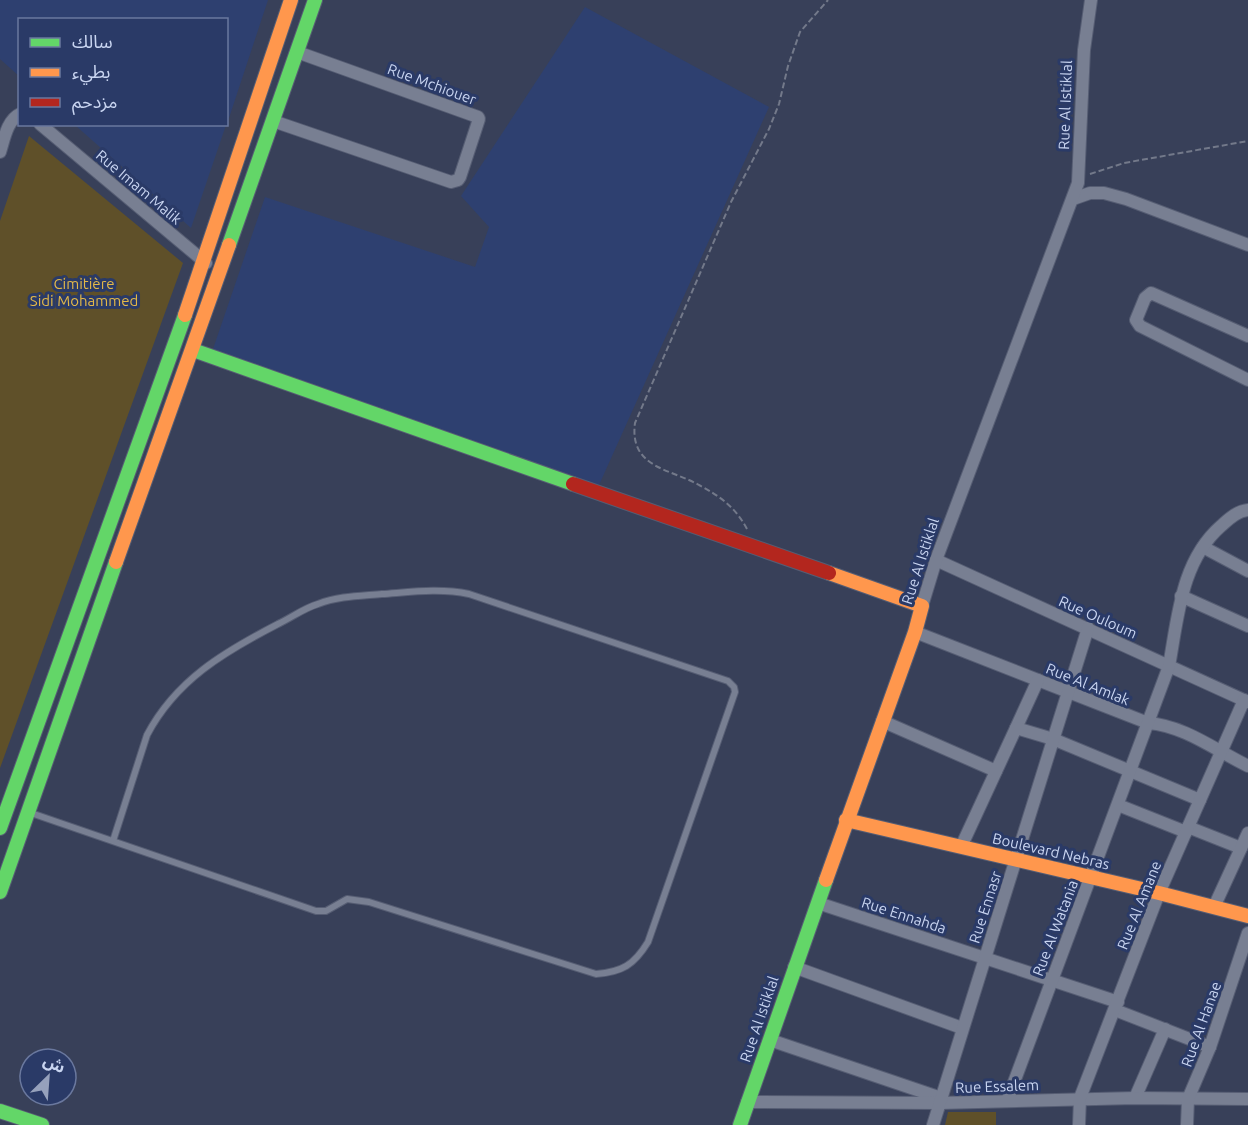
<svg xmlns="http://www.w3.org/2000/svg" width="1248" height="1125" font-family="Ubuntu,'Noto Sans Arabic',sans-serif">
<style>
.built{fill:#2e4070}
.green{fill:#5f5029}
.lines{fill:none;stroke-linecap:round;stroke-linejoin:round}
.lane-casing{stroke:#565d73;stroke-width:8}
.street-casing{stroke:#565d73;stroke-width:14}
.fast-casing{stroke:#565d73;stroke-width:16}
.slow-casing{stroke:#565d73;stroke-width:16}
.jam-casing{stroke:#565d73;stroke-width:16}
.path{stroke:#73798a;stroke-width:2;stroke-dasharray:6 3;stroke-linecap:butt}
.lane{stroke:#787f92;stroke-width:6}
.street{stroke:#787f92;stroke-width:12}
.fast{stroke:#63d668;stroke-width:14}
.slow{stroke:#ff974d;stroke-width:14}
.jam{stroke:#b3261e;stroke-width:14}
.labels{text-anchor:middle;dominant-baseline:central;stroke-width:6;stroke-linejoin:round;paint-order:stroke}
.street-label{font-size:15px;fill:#c9d5f1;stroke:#2a3a67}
.park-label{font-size:15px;fill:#e3b848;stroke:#2a3a67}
</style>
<rect width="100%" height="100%" fill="#384059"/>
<g class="built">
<path d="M0,0h268l-41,124 -1,-104h-206l-1,56 -19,-17z"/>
<path d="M585,7l184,100 -170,378 -387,-133 53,-155 210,70 14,-40 -28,-31z"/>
<path d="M75,125h151l-35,103z"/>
</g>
<g class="green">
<path d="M29,136l154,127 -183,505v-547z"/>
<path d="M948,1112h48v13h-51z"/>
</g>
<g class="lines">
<g class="lane-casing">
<path id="lane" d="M31,813l285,98h10l21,-12 22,3 227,72c26,-2 38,-9 52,-32l87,-250 -1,-5 -6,-6 -259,-87c-29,-6 -58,-2 -87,0 -22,2 -43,2 -64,10 -14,4 -27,14 -40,20 -54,28 -102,56 -131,111l-34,106"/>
</g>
<g class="street-casing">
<g id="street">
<path d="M273,121l178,61 7,-2 2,-3 19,-58 -1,-2 -181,-65"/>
<path d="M40,124l166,139"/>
<path d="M0,152c4,-12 7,-32 20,-38"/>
<path d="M1073,199l17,-6h14l22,6 122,46"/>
<path d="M1248,336l-97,-43 -6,5 -9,22 4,6 108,54"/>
<path d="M1203,547l45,24"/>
<path d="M936,560l312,142"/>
<path d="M1181,596l67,30"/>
<path d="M922,606l14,-46 142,-377 6,-133 7,-50"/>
<path d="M915,632l233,91c37,3 67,27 100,43"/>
<path d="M882,721l114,50"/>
<path d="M1016,728l22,-48"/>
<path d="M1118,805l68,27"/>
<path d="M1188,827l53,21"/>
<path d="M961,847l55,-119 37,11 147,61"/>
<path d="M818,903l300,99"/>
<path d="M1214,907l34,-74"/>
<path d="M794,967l168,61"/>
<path d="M1115,1010l95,37"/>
<path d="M770,1040l171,58"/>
<path d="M1135,1098l30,-69"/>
<path d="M1007,1101l162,-435c9,-49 12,-105 52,-140 8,-7 16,-15 27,-16"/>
<path d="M747,1102l192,1 196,-5 113,1"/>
<path d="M933,1125l155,-497"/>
<path d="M1079,1125l1,-27 79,-205 85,-193"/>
<path d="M1187,1125l1,-26 22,-52 38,-114"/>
</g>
</g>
<g class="fast-casing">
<g id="fast">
<path d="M229,245l86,-245"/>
<path d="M193,350l380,134"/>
<path d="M0,828l185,-513"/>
<path d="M0,892l116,-330"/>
<path d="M0,1111l42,14"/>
<path d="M740,1125l86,-245"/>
</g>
</g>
<g class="slow-casing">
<g id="slow">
<path d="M185,315l106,-315"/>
<path d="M116,562l113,-317"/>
<path d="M846,820l313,73 89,23"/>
<path d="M826,880l89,-248 7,-26 -93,-33"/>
</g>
</g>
<g class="jam-casing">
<path id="jam" d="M573,484l256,89"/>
</g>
<g class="path">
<path d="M1090,174l34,-11 124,-22"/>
<path d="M747,529c-11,-21 -27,-33 -48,-44 -28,-16 -70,-17 -64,-62l96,-221 38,-73 10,-25 9,-38 12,-34 28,-32"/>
</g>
<use href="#lane" class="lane"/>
<use href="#street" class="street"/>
<use href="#fast" class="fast"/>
<use href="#slow" class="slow"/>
<use href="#jam" class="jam"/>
</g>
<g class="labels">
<g class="street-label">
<text transform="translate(432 84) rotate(20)">Rue Mchiouer</text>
<text transform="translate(1065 105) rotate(-88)">Rue Al Istiklal</text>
<text transform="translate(139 187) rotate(40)">Rue Imam Malik</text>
<text transform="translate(920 561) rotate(-72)">Rue Al Istiklal</text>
<text transform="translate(1098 617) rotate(24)">Rue Ouloum</text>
<text transform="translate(1088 684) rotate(22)">Rue Al Amlak</text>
<text transform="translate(1051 851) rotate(13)">Boulevard Nebras</text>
<text transform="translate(1139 905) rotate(-68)">Rue Al Amane</text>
<text transform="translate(985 907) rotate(-72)">Rue Ennasr</text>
<text transform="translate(904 915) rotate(18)">Rue Ennahda</text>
<text transform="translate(1055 928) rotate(-69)">Rue Al Watania</text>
<text transform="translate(759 1019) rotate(-71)">Rue Al Istiklal</text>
<text transform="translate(1201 1024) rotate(-70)">Rue Al Hanae</text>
<text transform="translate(997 1086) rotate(-2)">Rue Essalem</text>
</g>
<g class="park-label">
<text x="84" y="283">Cimitière<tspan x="84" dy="17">Sidi Mohammed</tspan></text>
</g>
</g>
<rect x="18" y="18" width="210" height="108" fill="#2a3a67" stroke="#6a789e" stroke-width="1.5"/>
<rect x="30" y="38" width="30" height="9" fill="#63d668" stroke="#6a789e" stroke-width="1.5"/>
<text x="72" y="48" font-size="18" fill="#c9d5f1">سالك</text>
<rect x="30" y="68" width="30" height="9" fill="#ff974d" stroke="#6a789e" stroke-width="1.5"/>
<text x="72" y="78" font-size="18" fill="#c9d5f1">بطيء</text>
<rect x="30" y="98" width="30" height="9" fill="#b3261e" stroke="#6a789e" stroke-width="1.5"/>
<text x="72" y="108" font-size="18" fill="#c9d5f1">مزدحم</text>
<g transform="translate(48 1077) rotate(25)"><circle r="28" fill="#2a3a67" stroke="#6a789e" stroke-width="1.5"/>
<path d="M0-4.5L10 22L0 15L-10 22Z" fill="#96a1bc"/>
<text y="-9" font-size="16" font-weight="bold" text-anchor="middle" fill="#c9d5f1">ش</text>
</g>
</svg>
